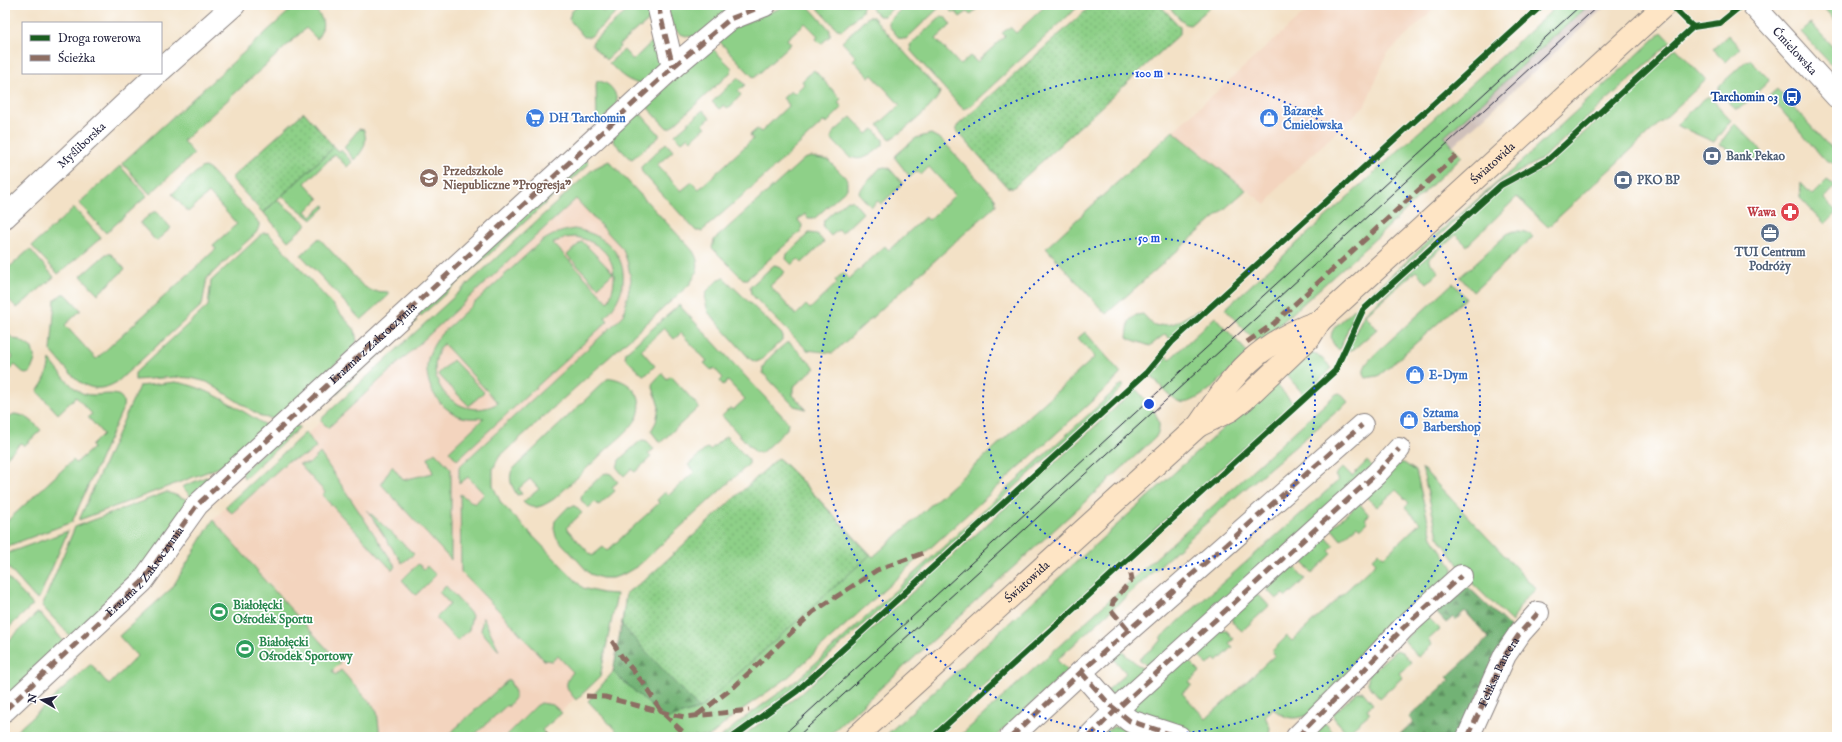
<svg xmlns="http://www.w3.org/2000/svg" width="1842" height="742" font-family="'IM FELL English',serif">
<style>
.built{fill:#f3d4be}
.railway{fill:#cfc0ba}
.green{fill:#8ed088;stroke:#587962;fill-rule:evenodd}
.forest{fill:url(#forest-firs);stroke:#4a6a58}
.park{fill:url(#park-dots);stroke:#587962}
.lines{fill:none;stroke-linecap:round;stroke-linejoin:round}
.street-casing{stroke:#8a8280;stroke-width:24}
.secondary-casing{stroke:#8a8280;stroke-width:24}
.street{stroke:#fff;stroke-width:22}
.secondary{stroke:#fee5c5;stroke-width:22}
.tram{stroke:#22223b;stroke-width:1}
.quiet{stroke:#8d6e63;stroke-width:5;stroke-dasharray:10 5;stroke-linecap:butt}
.cycleway-casing{stroke:#fff;stroke-width:8}
.cycleway{stroke:#1b5e20;stroke-width:6}
.ring{fill:none;stroke:#1d4ed8;stroke-width:2;stroke-dasharray:2 4}
.labels{text-anchor:middle;dominant-baseline:central;stroke-width:3.5;stroke-linejoin:round;paint-order:stroke}
.street-label{font-size:12px;fill:#22223b;stroke:#fff}
.transit-label{font-size:12px;font-weight:bold;fill:#164399;stroke:#fff;text-anchor:end}
.shop-label{font-size:12px;font-weight:bold;fill:#366cbe;stroke:#fff;text-anchor:start}
.service-label{font-size:12px;font-weight:bold;fill:#4e5e75;stroke:#fff;text-anchor:start}
.education-label{font-size:12px;font-weight:bold;fill:#785e54;stroke:#fff;text-anchor:start}
.health-label{font-size:12px;font-weight:bold;fill:#be3a42;stroke:#fff;text-anchor:end}
.leisure-label{font-size:12px;font-weight:bold;fill:#27864d;stroke:#fff;text-anchor:start}
.centre{fill:#1d4ed8;stroke:#fff;stroke-width:2}
.ring-label{font-size:12px;text-anchor:middle;font-weight:bold;fill:#1d4ed8;stroke:#fff;stroke-width:3.5;stroke-linejoin:round;paint-order:stroke}
</style>
<defs>
<pattern id="forest-firs" width="22" height="20" patternUnits="userSpaceOnUse"><rect width="22" height="20" fill="#72b274"/><path d="M5 1l3.5 6h-7zM16 11l3.5 6h-7z" fill="#5d9060"/></pattern>
<pattern id="park-dots" width="8" height="8" patternUnits="userSpaceOnUse"><rect width="8" height="8" fill="#8ed088"/><path d="M2 2h.1M6 6h.1" fill="none" stroke="#7ab276" stroke-width="1.8" stroke-linecap="round"/></pattern>
</defs>
<rect width="100%" height="100%" fill="#fff"/>
<filter id="ink" filterUnits="userSpaceOnUse"><feTurbulence type="fractalNoise" baseFrequency=".025" numOctaves="2"/><feDisplacementMap in="SourceGraphic" scale="8" xChannelSelector="R" yChannelSelector="G"/><feConvolveMatrix kernelMatrix="1 2 1 2 8 2 1 2 1" color-interpolation-filters="sRGB"/></filter>
<filter id="wash" filterUnits="userSpaceOnUse"><feTurbulence type="fractalNoise" baseFrequency=".012" numOctaves="4" result="noise"/><feDisplacementMap in="SourceGraphic" scale="16" xChannelSelector="R" yChannelSelector="G"/><feGaussianBlur stdDeviation="0.9" result="paint"/><feColorMatrix in="noise" values="0 0 0 0 0 0 0 0 0 0 0 0 0 0 0 0 0 1.4 0 .05"/><feComposite in="paint" operator="in"/></filter>
<g filter="url(#wash)">
<rect width="100%" height="100%" fill="#f3e1c6"/>
<g class="built">
<path d="M1313,5h125l-51,49 -22,51 -85,80 -14,20 -93,-74z"/>
<path d="M578,191l79,86 -3,30 -187,170 142,153 -10,46 -65,61h-154l-3,-26 -4,-5 -32,-36 -6,5 -3,-4 8,-8 -83,-91 1,-2 -45,-50 16,-16z"/>
</g>
<path class="railway" d="M1589,5h18l-154,141 -9,-9z"/>
<g class="green">
<path d="M296,5h15c12,12 16,19 6,34l-11,-11 -123,113 11,13 -44,40 -28,-31z"/>
<path d="M579,5h17l7,7 8,-7h14l-35,32h-6l-15,-18 2,-7z"/>
<path d="M634,5h15l3,13 -12,10 -1,-1 -20,18 1,2 -14,13 -14,-15 1,-4z"/>
<path d="M667,5h77l-51,32c-22,-2 -21,-14 -26,-32z"/>
<path d="M788,5h19l23,25v6l-9,8 -5,-5 2,-3 -13,-13 -18,16 4,5 -37,34 -35,-37c9,-14 52,-29 69,-36z"/>
<path d="M815,5h48l-1,7 -20,18 -5,-1z"/>
<path d="M869,5h27l-11,11h-6z"/>
<path d="M905,5h37l-36,34 -7,-1 -10,-12v-5z"/>
<path d="M954,5h27l-11,10 -3,-3 -7,5 -4,-5 -2,1 -4,-3z"/>
<path d="M1043,5h37l-111,102 -5,2 -4,-3 -49,-55 -1,-6 31,-29 4,1 6,8 -15,14 24,26 10,-9 7,6 28,-26 -3,-3 8,-6 6,6 28,-26z"/>
<path d="M1167,5h46l-23,20 -5,-1z"/>
<path d="M1558,5h31l-145,132 18,19 -78,75 -126,113 -33,-35z"/>
<path d="M1821,5h16v18l-15,-17z"/>
<path d="M869,16l4,1 67,75c-2,11 -39,42 -50,47l-12,-14 22,-20 -28,-30 -3,2 -16,-17 3,-3 -14,-15z"/>
<path d="M1811,23l26,29v19l-36,-39z"/>
<path d="M1662,32l9,10 -129,117 -45,25 -138,124 -5,7 -15,35c-8,-7 -11,-15 -3,-24l94,-86 82,-70z"/>
<path d="M1728,35l12,13 -14,14 -13,-13z"/>
<path d="M657,37l4,27 -18,20c-15,-1 -24,-11 -34,-21l15,-13 9,10z"/>
<path d="M711,47l21,21 -1,4 -61,56h-3l-22,-23z"/>
<path d="M1676,48l30,32 -158,147 -31,-30 -50,49 -11,-11 -28,25 11,12 -12,11 -11,-12 -51,44 12,14 -23,20 -6,2 2,-8 15,-30 66,-60 67,-61 49,-25z"/>
<path d="M1750,60l18,18 1,3 -30,28h-4l-16,-17v-6l27,-25z"/>
<path d="M814,70l27,29 -3,3 4,6 -15,15 -4,-1 -56,52 -65,57h-6l-54,-59 -1,-5 25,-24 7,8 -16,14 24,26 11,-9 7,7 54,-50 -3,-4 7,-6 4,3 28,-27 -6,-7 8,-7 3,3 10,-10 -2,-3z"/>
<path d="M738,77l7,8 -7,6 3,4 -13,14 -4,-4 -5,4 -7,-7z"/>
<path d="M597,81c12,0 21,12 20,23l-17,19 -3,-1 -1,-37z"/>
<path d="M1777,89l49,54 11,7v15l-13,-6 -55,-63z"/>
<path d="M1709,96l22,24 -17,22 -38,-17 28,-26z"/>
<path d="M703,110l7,8 -7,6 3,3 -15,13 -3,-3 -6,5 -7,-7z"/>
<path d="M638,111l21,23v3l-27,22 -4,-2 -15,-16 1,-8z"/>
<path d="M851,117l16,17 7,-5 9,11v5c-25,22 -32,16 -52,-7l2,-5z"/>
<path d="M1735,123l27,28 -4,10 -39,-16z"/>
<path d="M359,129l5,1c4,14 -1,21 -10,30l-10,-13z"/>
<path d="M1173,131l73,59 -140,124 -60,-66z"/>
<path d="M931,134l11,6 53,58 1,7 -163,148 -26,-3 -56,-56 -1,-7 24,-22 5,1 6,6 -15,14 26,29 10,-10 4,4 27,-26 -2,-3 8,-7 6,6 36,-33 4,4 36,-33 4,3 26,-25 -26,-28 -8,8 -4,-4 -7,6 -15,-19 1,-3 20,-17z"/>
<path d="M334,147l5,4 2,-1 11,12 -5,5 -12,-13 -30,29 14,16 -13,12 5,6 13,-12 2,1 -14,14 -30,-24z"/>
<path d="M811,157l17,3 19,19v10l-32,29h-7l-3,-4 -7,6 4,5 -1,6 -54,48h-4l-31,-31 2,-8 90,-81z"/>
<path d="M586,159l3,5 -168,152 -4,-4z"/>
<path d="M609,161l84,90c8,14 5,20 -3,33l-191,173 -6,12v17l8,17 82,85 19,5 15,1 -17,83 -24,23c-10,-12 -13,-15 -3,-28l-15,-16 -6,5 -8,-1 -40,-44 -43,-44 -1,-78 15,10 9,-10 -16,-17 -9,7v-17l164,-151 8,-36 -3,-16 -5,-15 -47,-50 -248,229 -8,-8 273,-251z"/>
<path d="M120,166l27,30 -41,37 -27,-30z"/>
<path d="M205,167l5,3 49,53v4l-3,6 -49,45 -5,27 -85,77c-31,19 -47,-10 -66,-31l4,-51 7,-6h4l15,16 -16,15 31,34 120,-110 -3,-4 24,-21 -28,-31 -21,19 -16,-18 29,-26z"/>
<path d="M885,167l4,1 14,16 -22,20 -3,-3 -7,6 -11,-12 -1,-4 21,-23z"/>
<path d="M1827,180l9,6 -12,13 11,11 2,-1v3l-12,12 -25,-26 1,-15 11,12z"/>
<path d="M277,200l30,24 -19,17 -24,-28z"/>
<path d="M847,200l6,1 10,12 -21,20 -4,-3 -7,6 -8,-9 1,-7z"/>
<path d="M74,208l27,30 -43,36 -26,-28z"/>
<path d="M153,212h4l14,16 -15,13 -16,-18z"/>
<path d="M574,229c48,7 66,52 31,88l3,4 -151,139 -8,-9 35,-33c-7,0 -14,1 -22,-1 -25,-8 -41,-37 -33,-62 3,-8 7,-14 12,-21l97,-90c13,-9 22,-13 36,-15zM576,237c34,7 47,34 32,65l-55,-59 11,-5zM443,344h1l54,59c-38,22 -81,-23 -55,-59z"/>
<path d="M1514,231c6,0 14,0 19,6l-60,55 -13,-15 47,-43z"/>
<path d="M263,233h5l5,5 82,92 2,12 -3,5 -74,68 -6,4 -12,-2 -55,-35 -16,-4 -16,-1 -40,3v-7l73,-67 3,-25z"/>
<path d="M809,233l8,1 7,8 -22,21 -4,-4 -6,6 -6,-6 1,-5z"/>
<path d="M319,238l43,47 9,6 17,1 1,3 -28,25 -60,-65z"/>
<path d="M582,241l31,32 -15,14 -31,-32z"/>
<path d="M30,249l24,28 -37,31 -8,-8 -4,4v-33z"/>
<path d="M106,254h5l14,15 -27,25 -17,-18z"/>
<path d="M724,278l58,56v6l-21,20 -5,2 -6,-3 -42,-47 -3,-12 1,-8 13,-13z"/>
<path d="M1453,283l13,15 -79,71 -9,7 -12,2c-6,-10 2,-16 9,-24z"/>
<path d="M679,305l109,117 -1,7 -26,24 -6,-1 -33,-36 8,-8 3,2 12,-11 -17,-18 -5,4 -3,-4 3,-3 -9,-10 -3,2 -7,-7 3,-2 -26,-28 -7,6 -10,-11 -23,22 14,16 -8,8 -4,1 -18,-17 1,-6z"/>
<path d="M1201,309l-31,30 -5,-5 -15,12 -20,-7 -3,-2 2,-16 7,-6 7,-1 11,12 19,-2z"/>
<path d="M412,316l5,5 -102,92v-8z"/>
<path d="M1215,317l33,36c-13,12 -50,55 -68,49 -11,-4 -21,-18 -29,-27l16,-19 3,3z"/>
<path d="M5,332l9,7 6,1 12,8 3,12 -5,13 -5,1 -10,-9 -10,10v-11l8,-7 -8,-9z"/>
<path d="M1085,332l36,41 -8,9 -327,297 -49,34 -28,24h-87l-34,-36 25,-29 53,47 112,-261 15,14 80,85 222,-200 -17,-19z"/>
<path d="M786,343h4l25,25 -22,19v8l13,14 -12,-3 -31,-33c-3,-11 16,-23 23,-30z"/>
<path d="M1309,353l8,1 15,14 -28,27 -20,-23z"/>
<path d="M50,360c9,11 19,26 32,33 15,7 45,-9 41,15l-51,114 -67,25v-24l68,-63 3,3 17,-15 -2,-2 12,-12 -15,-17 4,-3 -16,-17 -18,17 -21,-23c8,-9 11,-19 13,-31z"/>
<path d="M453,360l31,32 -15,14 -31,-32z"/>
<path d="M662,373l5,6 4,-3 28,31 -39,36 -9,-12 5,-9 3,-15 -7,-23z"/>
<path d="M612,378c20,4 34,20 25,40 -7,12 -19,21 -30,31 -18,17 -35,34 -53,50 -11,7 -21,13 -31,3l16,-13 -9,-10 -12,10 4,5 -5,1c-5,-9 -9,-15 -5,-25l95,-91z"/>
<path d="M175,382c34,5 60,25 89,42l2,5 -46,38 -141,53 60,-134z"/>
<path d="M1274,382l19,21 -365,334h-44z"/>
<path d="M1122,384l2,2 -22,22 -315,286 -60,43h-6l22,-18 54,-39z"/>
<path d="M1136,389c11,13 32,32 19,49l-328,299h-86l58,-42z"/>
<path d="M1340,393l8,9 -122,103 -169,155 11,11 -73,66h-36l377,-343z"/>
<path d="M14,414c13,1 18,7 27,16l-17,16 -3,-3 -15,15 -1,-39z"/>
<path d="M293,425l7,2 -56,52 -2,-7z"/>
<path d="M306,432l10,15 -9,8 -19,6 -56,52 -7,-6z"/>
<path d="M726,436l23,24v4l-111,102 -14,8 -11,4h-11l-12,-4 -34,-37 -2,-9 1,-7 13,-14 7,-1 7,7 -16,15 26,28 11,-9 4,4 52,-48 -2,-3 8,-8 4,3 25,-23 -6,-7 19,-17 3,2z"/>
<path d="M643,440l4,1 7,8 -6,5 3,3 -16,15 -4,-3 -7,7 -7,-8 2,-8 21,-19z"/>
<path d="M435,452l16,17v91l-70,-76 11,-18 11,14 30,-7 -5,-15z"/>
<path d="M320,453l76,114 -4,3 -70,-75 3,-3 -26,-28h10z"/>
<path d="M1367,461l7,7 -222,202 -13,-11 23,-19 -2,-2 178,-157 -3,-6 8,-8 9,9z"/>
<path d="M1396,463h8l12,8 16,66 21,31v6l-142,140c-17,6 -23,6 -38,-5l-8,7 5,12 -1,9h-66l-70,-22 -3,-9 50,-45h9l11,11 -11,10 3,3 -10,8 24,26 69,-64 -3,-4 15,-15 5,5 84,-78 -4,-4 7,-7 5,5 36,-34 -15,-16 4,-4 -13,-13 -19,17 -11,-10z"/>
<path d="M1422,468l114,121 -13,12 -11,21 -44,-43 -30,-43z"/>
<path d="M607,473l4,1 7,8 -6,5 3,4 -16,14 -4,-3 -7,6 -7,-8 1,-6 21,-20z"/>
<path d="M206,477l4,2 -17,19 -11,-11z"/>
<path d="M167,492l19,7 4,4 -49,72 -68,64 -31,-33 33,-79z"/>
<path d="M1359,503l10,12 -4,4 3,3 -8,7 -3,-3 -16,14 -10,-12z"/>
<path d="M367,510l47,44 -12,9z"/>
<path d="M213,520l45,51 -1,1 83,91 -8,8 3,4 6,-5 32,36 4,5 3,26h-370l81,-73 18,21 28,-29 -18,-20 53,-48z"/>
<path d="M68,531l-29,67 -3,1 -31,-35v-10z"/>
<path d="M1324,535l10,11 -5,5 3,3 -20,19 -12,-14 -1,-6z"/>
<path d="M1286,563l7,2 12,14 -19,18 -3,-3 -7,5 -8,-8 -2,-10z"/>
<path d="M418,564l6,5 3,-3 9,9 -20,20 -14,-15z"/>
<path d="M5,575l28,30 -28,26z"/>
<path d="M446,586l26,29 -3,15 -12,11 -21,-23 14,-14 -11,-12z"/>
<path d="M1253,594l8,3 8,9 -27,25 -9,-8 -2,-7z"/>
<path d="M37,613l4,1 25,30 -61,60v-60z"/>
<path d="M1427,616l13,13 -12,11 4,5 -14,12 -14,-17z"/>
<path d="M483,617l16,33h-1l-17,-19z"/>
<path d="M1219,628l8,3 7,8 -5,4 4,4 -16,15 -3,-3 -6,6 -9,-8 -3,-10z"/>
<path d="M1396,650l6,2 10,11 -13,10 4,4 -23,21 -12,-14v-9z"/>
<path d="M1121,651l28,23 -33,24 -9,-7 19,-18 -13,-15z"/>
<path d="M509,679l6,13v6l-7,9 -1,-2 -35,32h-26z"/>
<path d="M1362,691l11,13 -6,5 3,4 -23,20 -13,-15 -1,-4 24,-22z"/>
<path d="M541,703l12,2 9,8 -20,17 6,7h-39l-2,-2 29,-29z"/>
<path d="M1322,724h4l11,13h-29z"/>
<path d="M1113,727h11l32,10h-59z"/>
</g>
<g class="forest">
<path d="M1465,584l45,43 -51,110h-62l16,-15 -4,-5 41,-37 -3,-3 42,-39 -24,-27 -10,9 -2,-3 -7,6 -12,-13z"/>
<path d="M624,610l84,91 -9,8 -33,10 -53,-47z"/>
</g>
<g class="park">
<path d="M1092,5h68l20,22v7l-167,154 -6,-1 -50,-56v-5z"/>
<path d="M304,112l30,35 -71,66 -32,-35z"/>
<path d="M778,458l15,14 77,83 -171,154 -77,-84 4,-32 19,-13z"/>
</g>
</g>
<g filter="url(#ink)">
<g class="lines">
<g class="street-casing">
<g id="street">
<path d="M658,5l15,62"/>
<path id="s1" d="M1753,5l84,92"/>
<path d="M161,70l73,-65"/>
<path id="s2" d="M5,217l153,-144"/>
<path d="M1081,672l29,33 20,16 49,16"/>
<path id="s3" d="M5,710l137,-128 55,-77 476,-438 57,-48 35,-14"/>
<path d="M1011,737l70,-65 281,-247"/>
<path d="M1089,737l27,-27 260,-236 23,-25"/>
<path d="M1297,737l68,-68 38,-41 58,-52"/>
<path id="s4" d="M1468,737l37,-82 15,-22 18,-20"/>
</g>
</g>
<g class="secondary-casing">
<g id="secondary">
<path id="s5" d="M1198,426l33,-16 13,-10 66,-63 10,-16 345,-316"/>
<path id="s6" d="M856,737l342,-311c36,-52 60,-84 122,-105"/>
</g>
</g>
<use href="#street" class="street"/>
<use href="#secondary" class="secondary"/>
<g class="tram">
<path d="M781,737l800,-732"/>
<path d="M797,737l802,-732"/>
</g>
<g class="quiet">
<path d="M658,5l15,62"/>
<path d="M1247,342l26,-18 186,-171"/>
<path d="M1128,630l-17,-20 2,-8 19,-23 -2,-9"/>
<path d="M612,641l10,16 22,27 18,28 26,25"/>
<path d="M1081,672l29,33 20,16 49,16"/>
<path d="M586,696l19,1 64,17 16,3 64,-7"/>
<path d="M5,710l137,-128 55,-77 476,-438 57,-48 35,-14"/>
<path d="M697,715l38,-29 78,-74 64,-42 49,-18"/>
<path d="M545,737l3,-4"/>
<path d="M1011,737l70,-65 281,-247"/>
<path d="M1089,737l27,-27 260,-236 23,-25"/>
<path d="M1297,737l68,-68 38,-41 58,-52"/>
<path d="M1468,737l37,-82 15,-22 18,-20"/>
</g>
<g class="cycleway-casing">
<g id="cycleway">
<path d="M1671,5l22,22 27,-4 22,-18"/>
<path d="M733,737l64,-46 350,-319 25,-30 370,-337"/>
<path d="M933,737l402,-366 28,-61 138,-125 48,-26 144,-132"/>
</g>
</g>
<use href="#cycleway" class="cycleway"/>
</g>
</g>
<g class="ring">
<circle cx="1149" cy="404" r="166"/>
<circle cx="1149" cy="404" r="331"/>
</g>
<defs>
<g id="bus-disc" transform="scale(1)"><circle r="9.5" fill="#1a4fb4" stroke="#fff"/><path d="M-5-6H5V4H4V6H2V4H-2V6H-4V4H-5ZM-3.5-4V0h7V-4ZM-3.5 1.2v1.5H-2V1.2ZM2 1.2v1.5H3.5V1.2Z" fill="#fff"/></g>
<g id="supermarket-disc" transform="scale(1)"><circle r="9.5" fill="#3f7fe0" stroke="#fff"/><path d="M-6-5.5h2.5l.6 2H6L4.5 2H-2.5L-4.4-4H-6ZM-1.5 3.2a1.3 1.3 0 1 0 .1 0ZM3 3.2a1.3 1.3 0 1 0 .1 0Z" fill="#fff"/></g>
<g id="shop-disc" transform="scale(1)"><circle r="9.5" fill="#3f7fe0" stroke="#fff"/><path d="M-5-2.5h2.3a2.7 3.5 0 0 1 5.4 0H5L5.5 6h-11ZM-1.5-2.5h3a1.5 2.3 0 0 0-3 0Z" fill="#fff"/></g>
<g id="bank-disc" transform="scale(1)"><circle r="9.5" fill="#5c6f8a" stroke="#fff"/><path d="M-6-4H6V4H-6ZM0-2.3a2.3 2.3 0 1 0 0 4.6a2.3 2.3 0 1 0 0-4.6Z" fill="#fff"/></g>
<g id="school-disc" transform="scale(1)"><circle r="9.5" fill="#8d6e63" stroke="#fff"/><path d="M0-5L7-2L0 1L-7-2ZM-4 1L0 2.5L4 1V4Q0 6-4 4Z" fill="#fff"/></g>
<g id="pharmacy-disc" transform="scale(1)"><circle r="9.5" fill="#e0444e" stroke="#fff"/><path d="M-2-6h4v4h4v4h-4v4h-4v-4h-4v-4h4Z" fill="#fff"/></g>
<g id="office-disc" transform="scale(1)"><circle r="9.5" fill="#5c6f8a" stroke="#fff"/><path d="M-6-3h4V-5.5h4V-3h4V5H-6ZM-1-4.5V-3h2v-1.5ZM-6 0V1H6V0Z" fill="#fff"/></g>
<g id="stadium-disc" transform="scale(1)"><circle r="9.5" fill="#2e9e5b" stroke="#fff"/><path d="M0-5a6.5 5 0 1 0 0 10a6.5 5 0 1 0 0-10ZM-3.5-1.8h7v3.6h-7Z" fill="#fff"/></g>
</defs>
<g fill-rule="evenodd">
<use href="#bus-disc" x="1792" y="97"/>
<use href="#supermarket-disc" x="535" y="118"/>
<use href="#shop-disc" x="1269" y="118"/>
<use href="#bank-disc" x="1712" y="156"/>
<use href="#school-disc" x="429" y="178"/>
<use href="#bank-disc" x="1623" y="180"/>
<use href="#pharmacy-disc" x="1790" y="212"/>
<use href="#office-disc" x="1770" y="233"/>
<use href="#shop-disc" x="1415" y="375"/>
<use href="#shop-disc" x="1409" y="420"/>
<use href="#stadium-disc" x="219" y="612"/>
<use href="#stadium-disc" x="245" y="649"/>
</g>
<g class="labels">
<g class="street-label">
<text stroke="none"><textPath href="#s1" startOffset="62">Ćmielowska</textPath></text>
<text stroke="none"><textPath href="#s2" startOffset="105">Myśliborska</textPath></text>
<text stroke="none"><textPath href="#s5" startOffset="397">Światowida</textPath></text>
<text stroke="none"><textPath href="#s3" startOffset="521">Erazma z Zakroczymia</textPath></text>
<text stroke="none"><textPath href="#s3" startOffset="197">Erazma z Zakroczymia</textPath></text>
<text stroke="none"><textPath href="#s6" startOffset="231">Światowida</textPath></text>
<text stroke="none"><textPath href="#s4" startOffset="72">Feliksa Pancera</textPath></text>
</g>
<g class="transit-label">
<text x="1778" y="97">Tarchomin 03</text>
</g>
<g class="shop-label">
<text x="1283" y="111">Bazarek<tspan x="1283" dy="14">Ćmielowska</tspan></text>
<text x="549" y="118">DH Tarchomin</text>
<text x="1429" y="375">E-Dym</text>
<text x="1423" y="413">Sztama<tspan x="1423" dy="14">Barbershop</tspan></text>
</g>
<g class="service-label">
<text x="1726" y="156">Bank Pekao</text>
<text x="1637" y="180">PKO BP</text>
<text x="1770" y="252" text-anchor="middle">TUI Centrum<tspan x="1770" dy="14">Podróży</tspan></text>
</g>
<g class="education-label">
<text x="443" y="171">Przedszkole<tspan x="443" dy="14">Niepubliczne "Progresja"</tspan></text>
</g>
<g class="health-label">
<text x="1776" y="212">Wawa</text>
</g>
<g class="leisure-label">
<text x="233" y="605">Białołęcki<tspan x="233" dy="14">Ośrodek Sportu</tspan></text>
<text x="259" y="642">Białołęcki<tspan x="259" dy="14">Ośrodek Sportowy</tspan></text>
</g>
</g>
<circle cx="1149" cy="404" r="6" class="centre"/>
<g class="ring-label">
<text x="1149" y="77">100 m</text>
<text x="1149" y="242">50 m</text>
</g>
<rect width="1842" height="742" fill="none" stroke="#fff" stroke-width="20"/>
<rect x="22" y="22" width="140" height="52" fill="#ffffff" stroke="#a7a7b1"/>
<rect x="30" y="35" width="20" height="6" fill="#1b5e20" stroke="#a7a7b1"/>
<text x="58" y="42" font-size="12" fill="#22223b">Droga rowerowa</text>
<rect x="30" y="55" width="20" height="6" fill="#8d6e63" stroke="#a7a7b1"/>
<text x="58" y="62" font-size="12" fill="#22223b">Ścieżka</text>
<g transform="translate(42 700) rotate(279)" stroke="#ffffff" stroke-width="3" paint-order="stroke">
<path d="M0-3L7 15L0 10L-7 15Z" fill="#22223b"/>
<text y="-6" font-size="11" font-weight="bold" text-anchor="middle" fill="#22223b">N</text>
</g>
</svg>
